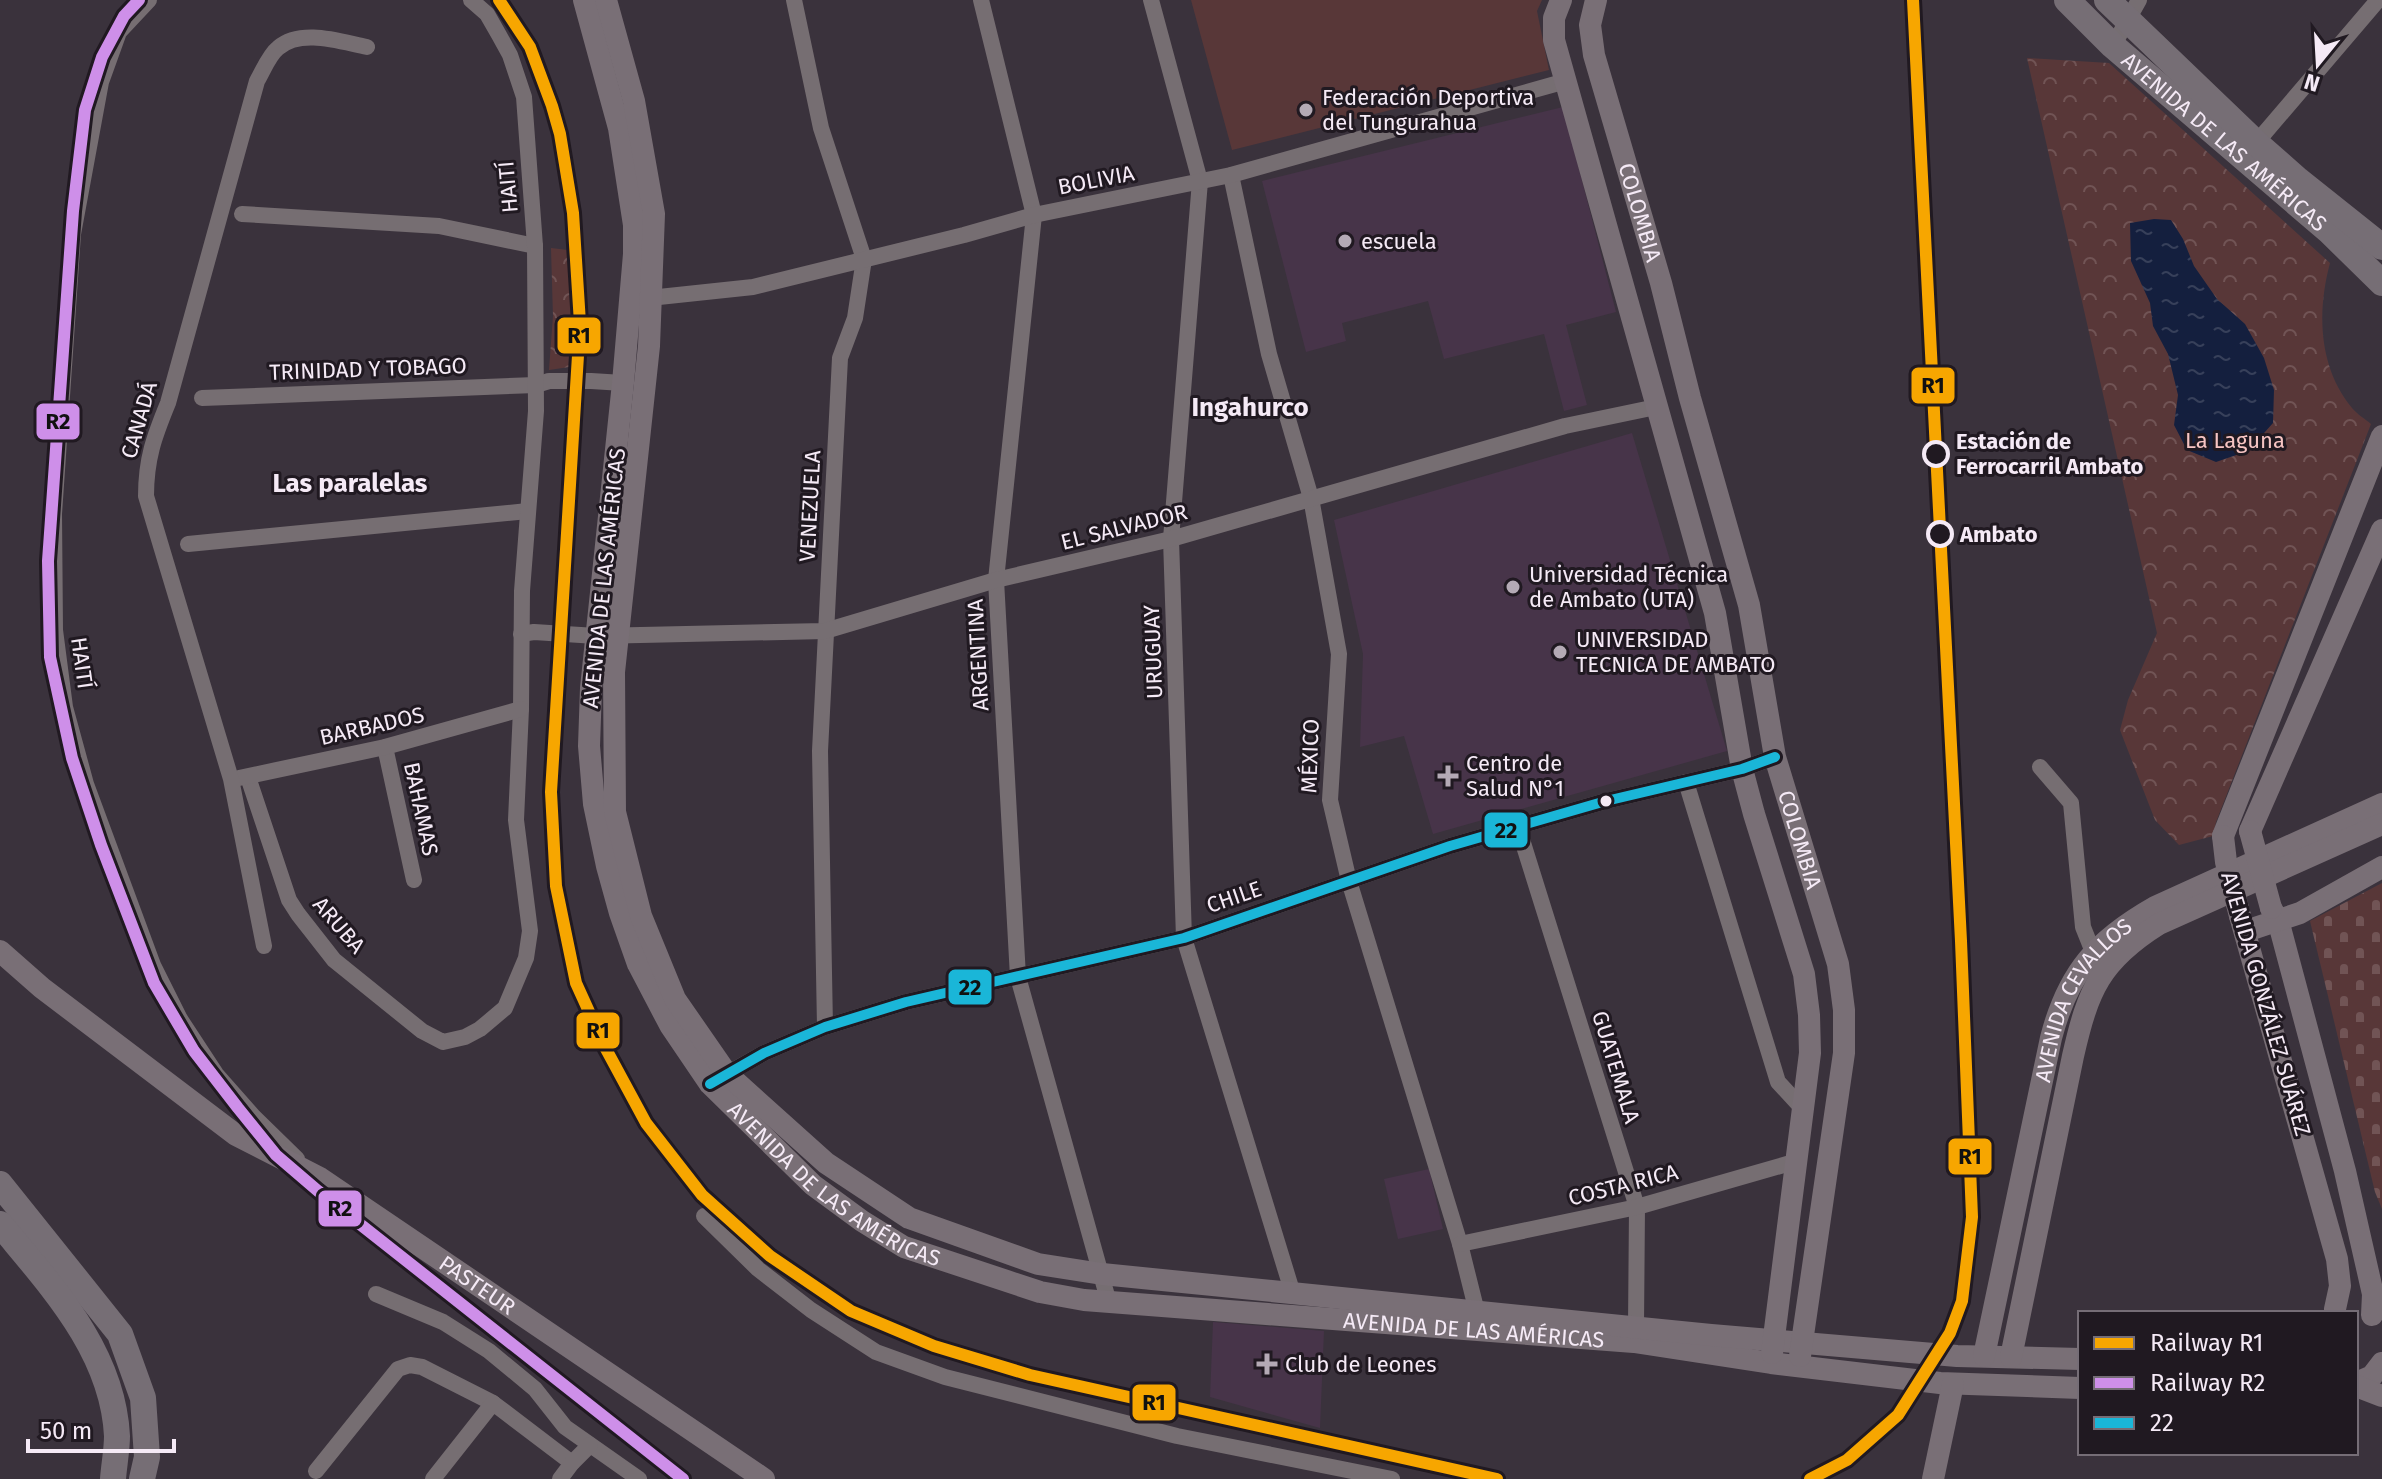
<svg xmlns="http://www.w3.org/2000/svg" width="2382" height="1479" font-family="'Fira Sans',sans-serif">
<style>
.built{fill:#473449}
.grass{fill:#583738}
.cemetery{fill:url(#cemetery-stones)}
.park{fill:url(#park-crowns)}
.water{fill:url(#water-ripples)}
.lines{fill:none;stroke-linecap:round;stroke-linejoin:round}
.street{stroke:#766e72;stroke-width:16}
.secondary{stroke:#796f76;stroke-width:22}
.primary{stroke:#766e75;stroke-width:26}
.secondary-bridge{stroke:#796f76;stroke-width:22}
.bus-1-casing{stroke:#201921;stroke-width:16}
.bus-1{stroke:#1ab6d8;stroke-width:10}
.rail-1-casing{stroke:#201921;stroke-width:18}
.rail-2-casing{stroke:#201921;stroke-width:18}
.rail-1{stroke:#f7a600;stroke-width:12}
.rail-2{stroke:#ce8fe9;stroke-width:12}
.poi-dot{fill:#b4aab5;stroke:#201921;stroke-width:3}
.stop-dot{fill:#201921;stroke:#f5eaf6;stroke-width:4}
.bus-dot{fill:#f5eaf6;stroke:#201921;stroke-width:3}
.labels{text-anchor:middle;dominant-baseline:central;stroke-width:6;stroke-linejoin:round;paint-order:stroke}
.poi-label{font-size:22px;fill:#f5eaf6;stroke:#201921;text-anchor:start}
.street-label{font-size:22px;fill:#f5eaf6;stroke:#201921}
.park-label{font-size:22px;fill:#f6c4c3;stroke:#201921}
.stop-label{font-size:22px;font-weight:bold;fill:#f5eaf6;stroke:#201921;text-anchor:start}
.quarter-label{font-size:26px;font-weight:bold;fill:#f5eaf6;stroke:#201921}
.line-badge{stroke:#201921;stroke-width:3}
.pale-badge-label{font-size:22px;text-anchor:middle;font-weight:bold;fill:#111}
</style>
<defs>
<pattern id="cemetery-stones" width="16" height="16" patternUnits="userSpaceOnUse" patternTransform="scale(2)"><rect width="16" height="16" fill="#583738"/><path d="M2 7V4a2 2 0 0 1 4 0v3zM10 15v-3a2 2 0 0 1 4 0v3z" fill="#715455"/></pattern>
<pattern id="park-crowns" width="20" height="18" patternUnits="userSpaceOnUse" patternTransform="scale(2)"><rect width="20" height="18" fill="#583738"/><path d="M2 6a3 3 0 1 1 6 0M12 15a3 3 0 1 1 6 0" fill="none" stroke="#715455"/></pattern>
<pattern id="water-ripples" width="26" height="14" patternUnits="userSpaceOnUse" patternTransform="scale(2)"><rect width="26" height="14" fill="#141f3e"/><path d="M2 4q2-2 4 0t4 0M15 11q2-2 4 0t4 0" fill="none" stroke="#37405a"/></pattern>
</defs>
<rect width="100%" height="100%" fill="#3a323c"/>
<g class="built">
<path d="M1563,107l53,205 -50,13 21,80 -23,6 -20,-77 -100,25 -16,-58 -86,22 4,18 -40,11 -44,-171z"/>
<path d="M1632,433l95,318 -294,83 -29,-98 -44,11 3,-93 -29,-134z"/>
<path d="M1429,1169l14,60 -45,10 -14,-60z"/>
<path d="M1213,1322l111,9 -4,97 -110,-31z"/>
</g>
<path class="grass" d="M1191,0h351l-5,11 12,59 -317,80z"/>
<path class="cemetery" d="M2382,883v326l-7,-17 -65,-271z"/>
<g class="park">
<path d="M2027,58l82,5 221,200c-13,48 -12,104 22,145 5,6 13,11 19,16l-155,398 -3,14 -34,9 -24,-25 -35,-90 8,-30 29,-67z"/>
<path d="M551,248l33,4 -8,114 -27,4 4,-54z"/>
</g>
<path class="water" d="M2154,219l17,1 12,19 11,27 23,33 28,25 19,34 10,32 -1,33 -25,28 -32,11 -29,-12 -13,-25 4,-30 -10,-41 -15,-28 -3,-23 -19,-42 -1,-38z"/>
<g class="lines">
<g class="street">
<path d="M149,0l-30,32 -18,50 -28,152 -19,280 1,116 10,77 21,77 67,181 27,54 36,55 38,43 43,42"/>
<path d="M794,0l27,128 43,131 -9,59 -15,40 -20,393 5,276"/>
<path d="M981,0l53,215 -38,365 22,397 91,326"/>
<path d="M1151,0l49,181 -29,358 13,399 109,356"/>
<path d="M2113,46l26,-46"/>
<path d="M2256,143l122,-143"/>
<path d="M1231,175l38,179 42,144 28,156 -9,146 19,81 111,363 19,76"/>
<path d="M242,214l197,12 96,20"/>
<path d="M640,299l113,-12 211,-52 70,-20 197,-40 335,-94"/>
<path d="M202,398l334,-13 13,-4h42l32,2"/>
<path d="M188,544l340,-33"/>
<path d="M521,634l13,-2 62,4 229,-5 171,-51 175,-41 394,-113 91,-19"/>
<path d="M385,747l29,133"/>
<path d="M2040,767l31,36 12,124 10,25"/>
<path d="M248,777l41,123 9,14 36,46 88,71 21,11 22,-5 15,-8 25,-21 21,-50 4,-27 -14,-111 5,-111 1,-118 14,-180 -1,-165 -11,-149 -14,-42 -11,-20 -12,-21 -16,-14"/>
<path d="M239,778l146,-31 136,-38"/>
<path d="M1686,782l92,300 24,26"/>
<path d="M1518,827l119,380 -1,119"/>
<path d="M264,946l-33,-167 -85,-283c0,-37 8,-59 22,-93l89,-322c6,-10 12,-26 21,-33 23,-20 63,-6 89,-1"/>
<path d="M720,1078l44,-25 61,-26 81,-25 278,-64 266,-92 156,-45 136,-32 33,-12"/>
<path d="M704,1216l54,53 53,41 65,42 69,25 232,59 215,43"/>
<path d="M1460,1244l177,-37 157,-45"/>
<path d="M376,1294l67,28 46,29 46,38 30,38 74,52"/>
<path d="M316,1471l82,-102 12,-4 12,2 71,36"/>
<path d="M433,1479l60,-76 79,60"/>
<path d="M560,1479l12,-16 18,-18"/>
</g>
<g class="secondary">
<path id="s1" d="M584,0l35,128 15,97v29l-11,129 -32,305 -2,58 5,58 13,62 13,47 18,51 32,61 40,59 103,101 49,36 42,26 136,45 44,8 550,42 137,21 169,20 140,5"/>
<path d="M606,0l28,101 20,113 -5,132 -35,326 1,140 26,104 34,83 52,75 99,89 83,55 129,46 64,10 609,61 246,21 123,3"/>
<path d="M1561,0l-7,18v22l161,573 27,156 12,45 50,160 5,41 1,38 -38,300"/>
<path id="s2" d="M1596,0l-6,25 4,30 67,228 29,115 59,207 26,152 63,207 6,46v43l-44,303"/>
<path d="M2250,831l132,-301"/>
<path d="M2223,836l159,-400"/>
<path d="M2271,908l7,12 67,251 28,123 -1,21"/>
<path d="M2240,916l97,343 3,27 -5,23"/>
<path d="M2246,931l54,-18 82,-46"/>
<path id="s3" d="M0,951l42,37 194,147 84,43 444,301"/>
<path id="s4" d="M1984,1356l67,-318c17,-66 46,-98 104,-131l227,-103"/>
<path d="M2011,1357l62,-301c15,-66 27,-95 86,-132l223,-100"/>
<path d="M2356,1383l16,-7 10,-13"/>
<path d="M2356,1386l26,10"/>
<path d="M1933,1479l20,-95"/>
</g>
<g class="primary">
<path id="s5" d="M2067,0l46,46 217,186 52,51"/>
<path d="M2107,0l149,143 42,37 84,67"/>
<path d="M0,1184l120,150 23,64 4,59 -5,22"/>
<path d="M0,1224c51,62 113,127 117,212 0,14 -3,29 -4,43"/>
</g>
<g class="secondary-bridge">
<path d="M2250,831l21,77"/>
<path d="M2223,836l3,26 14,54"/>
</g>
<g class="bus-1-casing">
<path id="bus-1" d="M710,1084l54,-31 61,-26 81,-25 278,-64 266,-92 156,-45 136,-32 33,-12"/>
</g>
<use href="#bus-1" class="bus-1"/>
<g class="rail-1-casing">
<g id="rail-1">
<path d="M499,0l31,47 22,59 8,28 13,79 7,110 -29,469 5,94 20,97 30,66 40,74 56,72 68,61 81,55 83,35 96,29 467,104"/>
<path d="M1810,1479l37,-19 51,-45 52,-82 12,-32 10,-84 -11,-276 -48,-941"/>
</g>
</g>
<g class="rail-2-casing">
<path id="rail-2" d="M139,0l-15,16 -22,41 -17,53 -12,101 -25,350 2,96 22,101 29,87 53,138 40,68 44,57 38,47 42,36 365,288"/>
</g>
<use href="#rail-1" class="rail-1"/>
<use href="#rail-2" class="rail-2"/>
</g>
<g class="poi-dot">
<circle cx="1306" cy="110" r="8"/>
<circle cx="1345" cy="241" r="8"/>
<circle cx="1513" cy="587" r="8"/>
<circle cx="1560" cy="652" r="8"/>
<path d="M1444 764h8v8h8v8h-8v8h-8v-8h-8v-8h8z"/>
<path d="M1263 1352h8v8h8v8h-8v8h-8v-8h-8v-8h8z"/>
</g>
<g class="stop-dot">
<circle cx="1936" cy="454" r="12"/>
<circle cx="1940" cy="534" r="12"/>
</g>
<circle class="bus-dot" cx="1606" cy="801" r="7"/>
<g class="labels">
<g class="poi-label">
<text x="1322" y="97">Federación Deportiva<tspan x="1322" dy="25">del Tungurahua</tspan></text>
<text x="1361" y="241">escuela</text>
<text x="1529" y="574">Universidad Técnica<tspan x="1529" dy="25">de Ambato (UTA)</tspan></text>
<text x="1576" y="639">UNIVERSIDAD<tspan x="1576" dy="25">TECNICA DE AMBATO</tspan></text>
<text x="1466" y="763">Centro de<tspan x="1466" dy="25">Salud N°1</tspan></text>
<text x="1285" y="1364">Club de Leones</text>
</g>
<g class="street-label">
<text stroke="none"><textPath href="#s5" startOffset="212">AVENIDA DE LAS AMÉRICAS</textPath></text>
<text transform="translate(1096 180) rotate(-11)">BOLIVIA</text>
<text transform="translate(508 187) rotate(-95)">HAITÍ</text>
<text stroke="none"><textPath href="#s2" startOffset="220">COLOMBIA</textPath></text>
<text transform="translate(368 369) rotate(-2)">TRINIDAD Y TOBAGO</text>
<text transform="translate(139 420) rotate(-74)">CANADÁ</text>
<text transform="translate(810 506) rotate(-87)">VENEZUELA</text>
<text transform="translate(1124 527) rotate(-14)">EL SALVADOR</text>
<text transform="translate(604 578) rotate(-84)">AVENIDA DE LAS AMÉRICAS</text>
<text transform="translate(1153 652) rotate(-92)">URUGUAY</text>
<text transform="translate(978 655) rotate(-93)">ARGENTINA</text>
<text transform="translate(82 663) rotate(82)">HAITÍ</text>
<text transform="translate(372 726) rotate(-13)">BARBADOS</text>
<text transform="translate(1310 756) rotate(-88)">MÉXICO</text>
<text transform="translate(421 809) rotate(78)">BAHAMAS</text>
<text stroke="none"><textPath href="#s2" startOffset="868">COLOMBIA</textPath></text>
<text transform="translate(1234 897) rotate(-19)">CHILE</text>
<text transform="translate(339 925) rotate(49)">ARUBA</text>
<text transform="translate(2266 1004) rotate(74)">AVENIDA GONZÁLEZ SUÁREZ</text>
<text stroke="none"><textPath href="#s4" startOffset="374">AVENIDA CEVALLOS</textPath></text>
<text transform="translate(1616 1067) rotate(73)">GUATEMALA</text>
<text stroke="none"><textPath href="#s1" startOffset="1280">AVENIDA DE LAS AMÉRICAS</textPath></text>
<text transform="translate(1623 1185) rotate(-14)">COSTA RICA</text>
<text stroke="none"><textPath href="#s3" startOffset="584">PASTEUR</textPath></text>
<text stroke="none"><textPath href="#s1" startOffset="1952">AVENIDA DE LAS AMÉRICAS</textPath></text>
</g>
<g class="park-label">
<text x="2235" y="440">La Laguna</text>
</g>
<g class="stop-label">
<text x="1956" y="441">Estación de<tspan x="1956" dy="25">Ferrocarril Ambato</tspan></text>
<text x="1960" y="534">Ambato</text>
</g>
<g class="quarter-label">
<text x="1250" y="407">Ingahurco</text>
<text x="350" y="483">Las paralelas</text>
</g>
</g>
<g class="line-badge">
<rect x="556" y="316" width="46" height="39" rx="8" fill="#f7a600"/>
<rect x="1910" y="366" width="46" height="39" rx="8" fill="#f7a600"/>
<rect x="35" y="402" width="46" height="39" rx="8" fill="#ce8fe9"/>
<rect x="1483" y="811" width="46" height="38" rx="8" fill="#1ab6d8"/>
<rect x="947" y="968" width="46" height="38" rx="8" fill="#1ab6d8"/>
<rect x="575" y="1011" width="46" height="39" rx="8" fill="#f7a600"/>
<rect x="1947" y="1137" width="46" height="39" rx="8" fill="#f7a600"/>
<rect x="317" y="1189" width="46" height="39" rx="8" fill="#ce8fe9"/>
<rect x="1131" y="1383" width="46" height="39" rx="8" fill="#f7a600"/>
</g>
<g class="pale-badge-label">
<text x="579" y="343">R1</text>
<text x="1933" y="393">R1</text>
<text x="58" y="429">R2</text>
<text x="1506" y="838">22</text>
<text x="970" y="995">22</text>
<text x="598" y="1038">R1</text>
<text x="1970" y="1164">R1</text>
<text x="340" y="1216">R2</text>
<text x="1154" y="1410">R1</text>
</g>
<rect x="2078" y="1311" width="280" height="144" fill="#201921" stroke="#756d76" stroke-width="2"/>
<rect x="2094" y="1337" width="40" height="12" fill="#f7a600" stroke="#756d76" stroke-width="2"/>
<text x="2150" y="1351" font-size="24" fill="#f5eaf6">Railway R1</text>
<rect x="2094" y="1377" width="40" height="12" fill="#ce8fe9" stroke="#756d76" stroke-width="2"/>
<text x="2150" y="1391" font-size="24" fill="#f5eaf6">Railway R2</text>
<rect x="2094" y="1417" width="40" height="12" fill="#1ab6d8" stroke="#756d76" stroke-width="2"/>
<text x="2150" y="1431" font-size="24" fill="#f5eaf6">22</text>
<g transform="translate(2318 64) rotate(198)" stroke="#201921" stroke-width="6" paint-order="stroke">
<path d="M0-6L14 30L0 20L-14 30Z" fill="#f5eaf6"/>
<text y="-12" font-size="22" font-weight="bold" text-anchor="middle" fill="#f5eaf6">N</text>
</g>
<path d="M28 1439v12h146v-12" fill="none" stroke="#f5eaf6" stroke-width="4"/>
<text x="40" y="1439" font-size="24" fill="#f5eaf6" stroke="#201921" stroke-width="6" paint-order="stroke">50 m</text>
</svg>
